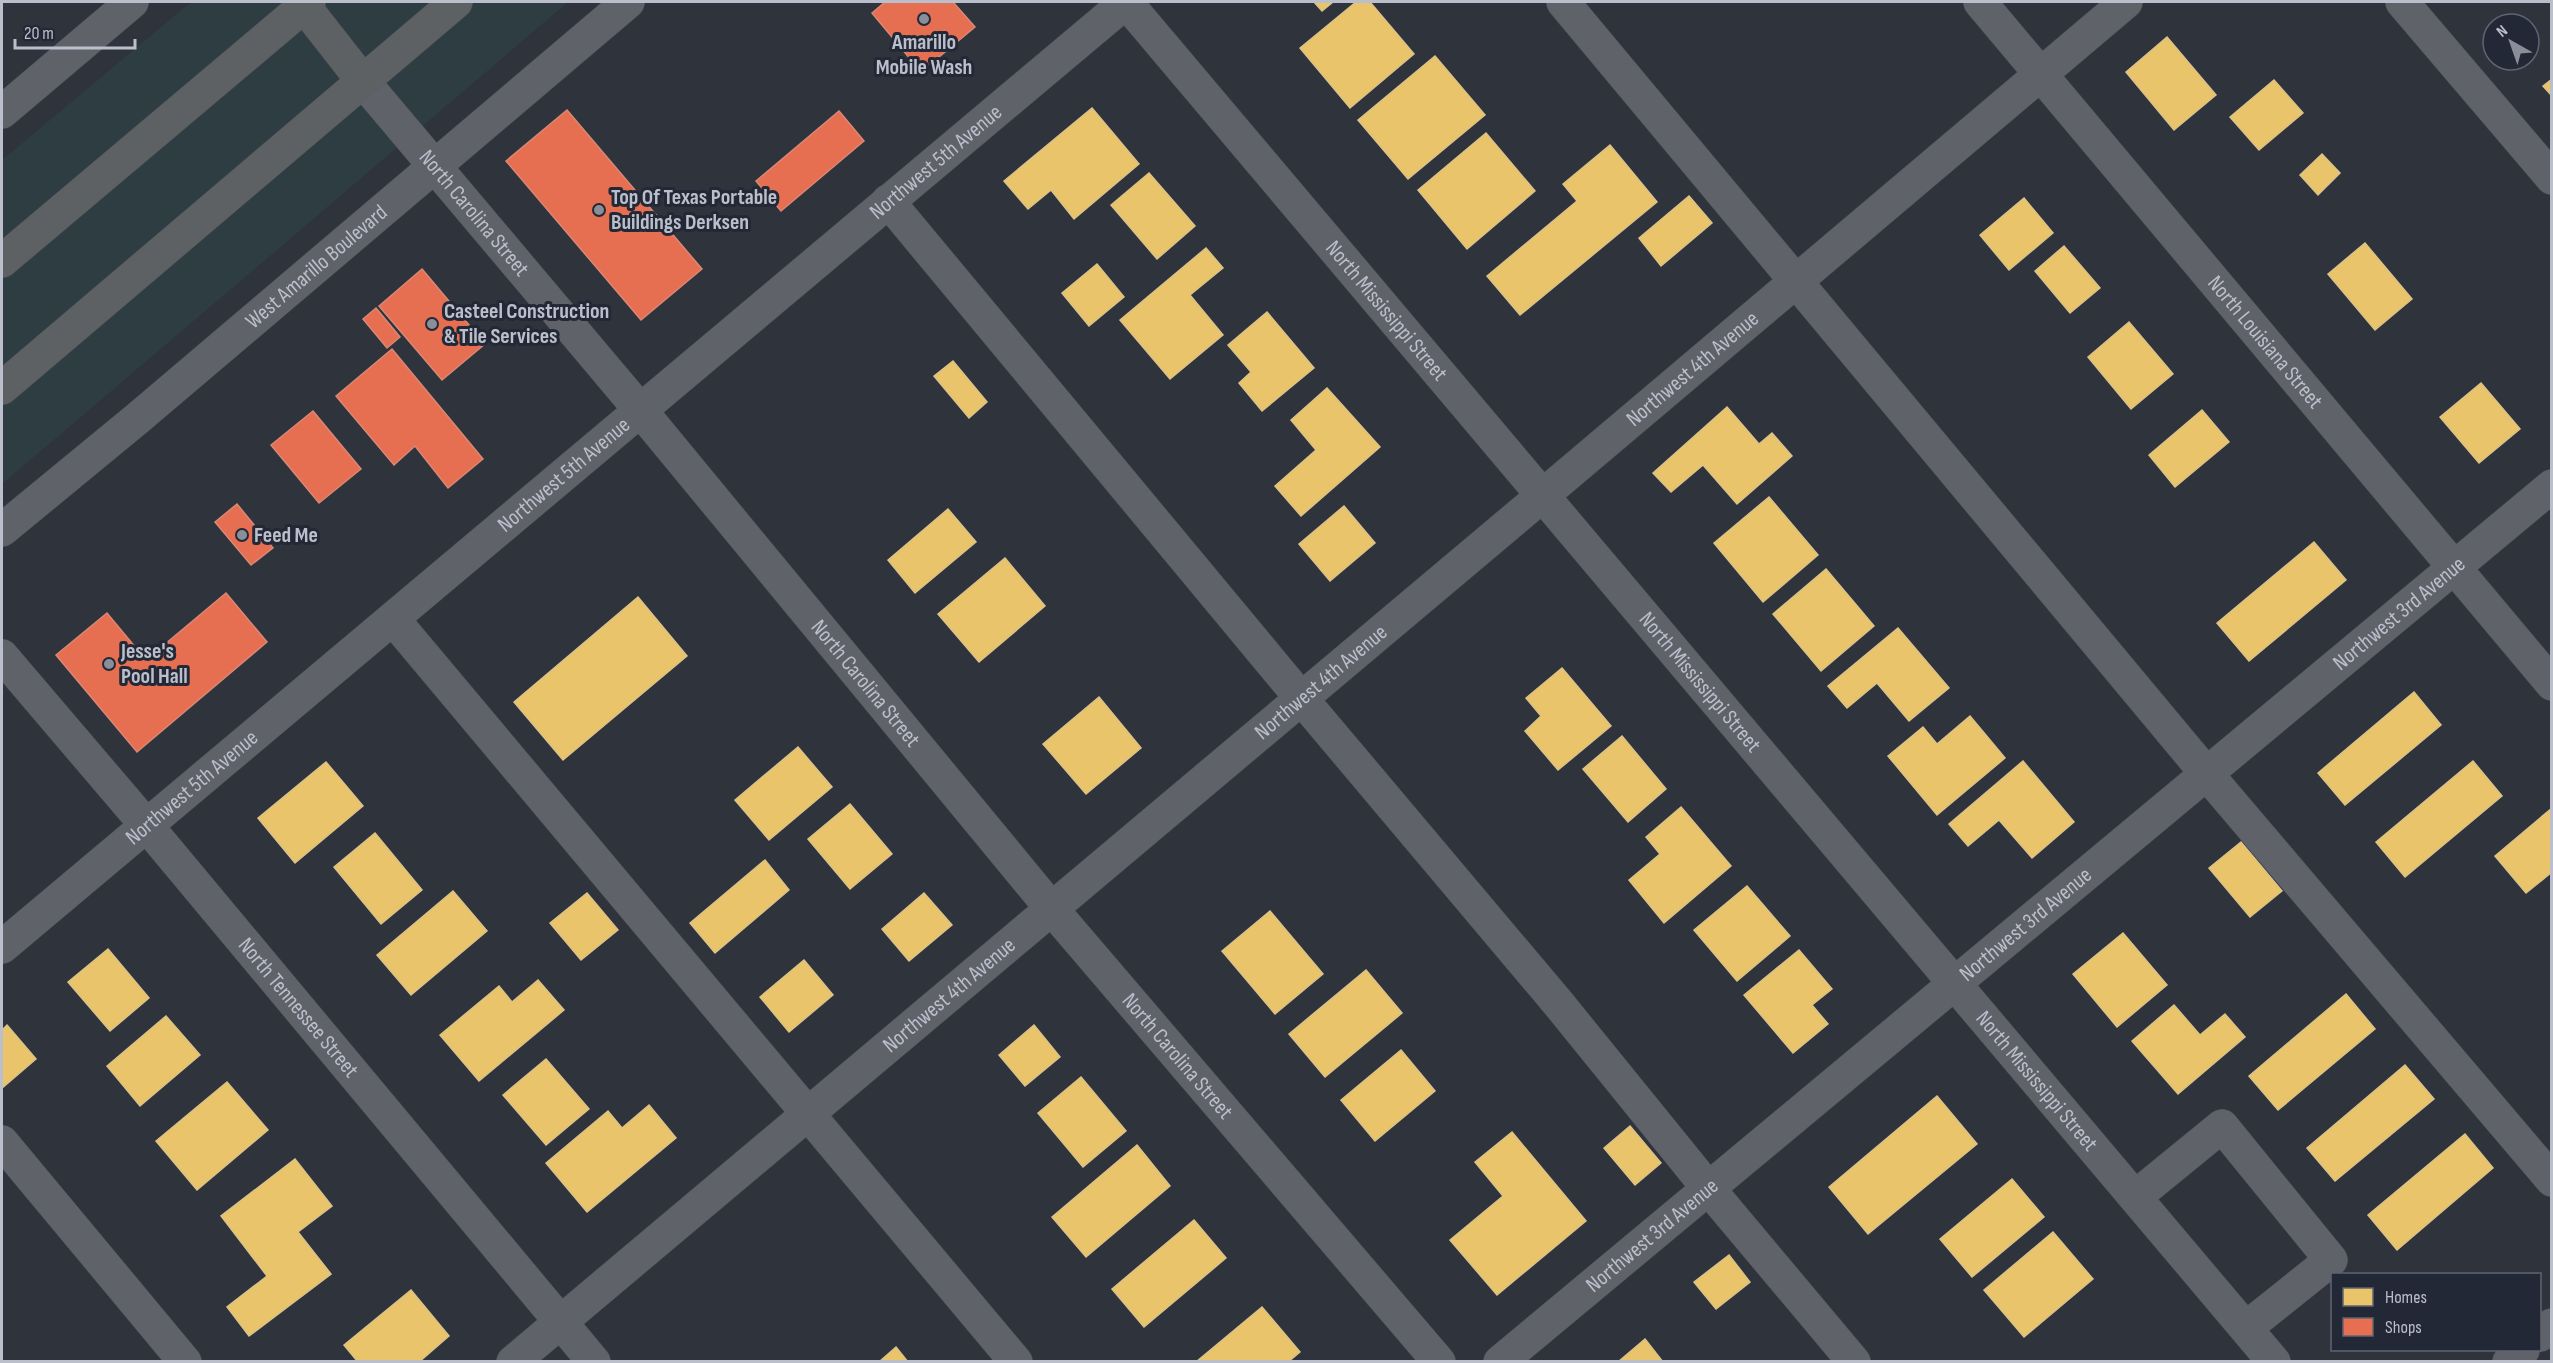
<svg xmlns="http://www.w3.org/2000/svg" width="2553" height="1363" font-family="'Sofia Sans Condensed',sans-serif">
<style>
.green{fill:#2d3d42}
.homes{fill:#e9c46a;stroke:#dbc287;stroke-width:1.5}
.shops{fill:#e76f51;stroke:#da8776;stroke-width:1.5}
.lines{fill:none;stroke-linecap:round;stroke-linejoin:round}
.minor-casing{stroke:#4b4e55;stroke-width:34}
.highway-casing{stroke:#4c4f57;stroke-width:34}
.minor{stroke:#60626a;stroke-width:33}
.highway{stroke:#5e6163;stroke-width:33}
.poi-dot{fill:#8a8e99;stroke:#232836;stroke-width:2}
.labels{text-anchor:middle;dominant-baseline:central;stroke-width:6;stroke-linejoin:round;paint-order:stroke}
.poi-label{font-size:22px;font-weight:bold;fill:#bbbfcb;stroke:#232836;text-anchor:start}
.street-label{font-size:22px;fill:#bbbfcb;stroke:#232836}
</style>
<rect width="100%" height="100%" fill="#2f333c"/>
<path class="green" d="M191,2h377l-566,482v-324z"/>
<g class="homes">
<path d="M1314,2h19l-11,9z"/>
<path d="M1356,2h14l44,52 -64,54 -50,-60z"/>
<path d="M2167,37l49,58 -42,35 -48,-58z"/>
<path d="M1435,56l50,59 -77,64 -50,-59z"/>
<path d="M2552,79v17l-9,-10z"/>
<path d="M2274,80l29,33 -44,37 -29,-33z"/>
<path d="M1092,108l47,56 -65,55 -23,-29 -23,19 -24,-28z"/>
<path d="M1486,133l49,58 -68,58 -49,-59z"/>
<path d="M1610,145l47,57 -137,113 -33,-39 90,-75 -14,-17z"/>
<path d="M2322,154l18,19 -22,22 -18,-20z"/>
<path d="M1149,173l46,53 -38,33 -46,-54z"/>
<path d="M1689,196l23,27 -51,43 -22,-28z"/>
<path d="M2024,198l29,35 -44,37 -29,-35z"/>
<path d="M2365,243l47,56 -37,31 -47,-56z"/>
<path d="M2064,246l36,42 -30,25 -35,-42z"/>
<path d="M1206,248l17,20 -33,27 33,40 -53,44 -50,-59z"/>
<path d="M1097,264l27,33 -35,29 -27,-33z"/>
<path d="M1267,312l47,56 -52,43 -23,-28 12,-11 -23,-27z"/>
<path d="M2129,322l44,52 -42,35 -43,-52z"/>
<path d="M953,361l34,41 -18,16 -35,-42z"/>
<path d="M2481,383l39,46 -41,34 -39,-46z"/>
<path d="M1327,388l53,59 -79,69 -26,-30 41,-36 -25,-30z"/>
<path d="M1727,407l32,37 13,-11 20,23 -55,48 -34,-39 -32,27 -18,-19z"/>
<path d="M2202,410l27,32 -54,45 -26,-32z"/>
<path d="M1769,497l49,58 -55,47 -49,-59z"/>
<path d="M1344,506l31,37 -45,38 -31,-37z"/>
<path d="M948,509l28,33 -61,51 -27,-33z"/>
<path d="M2314,542l32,38 -97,81 -32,-38z"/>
<path d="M1005,558l40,48 -66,56 -41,-48z"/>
<path d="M1826,569l48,57 -53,45 -48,-57z"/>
<path d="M638,597l49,59 -124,104 -49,-58z"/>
<path d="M1898,628l51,60 -40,33 -32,-38 -30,25 -19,-22z"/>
<path d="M1562,668l49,58 -53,44 -33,-39 16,-15 -15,-18z"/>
<path d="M2414,692l27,33 -96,80 -27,-32z"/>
<path d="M1099,697l42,51 -55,46 -43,-50z"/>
<path d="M1970,716l35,42 -68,57 -49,-59 35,-29 14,17z"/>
<path d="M1622,736l44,53 -38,33 -45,-53z"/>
<path d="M798,747l34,40 -63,53 -34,-40z"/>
<path d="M2023,761l51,61 -42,36 -33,-38 -31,26 -19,-22z"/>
<path d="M2473,761l29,35 -97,81 -29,-35z"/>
<path d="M326,762l37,44 -68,57 -37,-45z"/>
<path d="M850,804l42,50 -42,35 -42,-50z"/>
<path d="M1681,807l50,59 -67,57 -35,-43 31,-26 -14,-17z"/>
<path d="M2552,808v64l-26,21 -31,-37z"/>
<path d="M375,833l47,57 -41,34 -47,-57z"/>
<path d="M2241,842l41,49 -32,26 -41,-49z"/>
<path d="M765,860l24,30 -74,63 -25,-30z"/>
<path d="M1747,886l43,50 -53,45 -43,-51z"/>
<path d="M453,891l34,40 -76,64 -34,-40z"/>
<path d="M587,893l31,37 -37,30 -31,-37z"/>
<path d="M924,893l28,32 -43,36 -27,-32z"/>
<path d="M1270,911l53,63 -48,40 -53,-63z"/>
<path d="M2123,933l44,52 -50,42 -44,-53z"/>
<path d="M108,949l41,49 -39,33 -42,-49z"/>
<path d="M1799,950l33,39 -20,16 16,19 -35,29 -49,-58z"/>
<path d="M804,960l29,35 -44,37 -29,-35z"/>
<path d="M1366,970l36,43 -77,64 -36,-43z"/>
<path d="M538,980l26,30 -85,71 -39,-46 59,-49 13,16z"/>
<path d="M2346,994l29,35 -97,81 -29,-34z"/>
<path d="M2174,1005l26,30 25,-21 20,23 -67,57 -46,-53z"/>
<path d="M166,1016l34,39 -60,51 -33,-40z"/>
<path d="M7,1025l29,34 -34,29v-58z"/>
<path d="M1034,1025l26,32 -35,29 -26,-31z"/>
<path d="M1401,1050l34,41 -60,50 -34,-41z"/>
<path d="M546,1059l43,50 -43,36 -43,-50z"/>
<path d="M2405,1065l29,34 -99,82 -28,-33z"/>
<path d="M1081,1077l45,54 -43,36 -45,-54z"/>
<path d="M227,1082l41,48 -71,60 -41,-49z"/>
<path d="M1937,1096l40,48 -109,90 -39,-47z"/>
<path d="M649,1105l27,33 -89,74 -41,-49 62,-52 14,17z"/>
<path d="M1630,1126l31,37 -26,22 -31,-37z"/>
<path d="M1512,1132l74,89 -89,74 -47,-55 53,-44 -28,-34z"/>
<path d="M2465,1134l28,34 -96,82 -29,-35z"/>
<path d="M1137,1145l33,41 -84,71 -34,-40z"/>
<path d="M295,1159l37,47 -34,26 33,42 -82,62 -22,-29 40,-31 -46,-60z"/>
<path d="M2012,1179l32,38 -72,60 -32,-38z"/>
<path d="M1194,1220l32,38 -82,69 -32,-38z"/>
<path d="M2053,1232l40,47 -69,58 -40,-47z"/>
<path d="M1729,1255l21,27 -34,27 -22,-27z"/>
<path d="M411,1290l38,46 -30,26h-61l-14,-17z"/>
<path d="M1262,1307l38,45 -12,10h-92z"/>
<path d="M1645,1339l18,23h-45z"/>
<path d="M896,1347l12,15h-29z"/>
</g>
<g class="shops">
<path d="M885,2h68l22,25 -54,45 -49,-59z"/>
<path d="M567,110l135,159 -61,51 -135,-159z"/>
<path d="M839,111l25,30 -83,70 -25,-30z"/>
<path d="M422,269l63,75 -43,36 -63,-74z"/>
<path d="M376,308l24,29 -13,11 -24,-29z"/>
<path d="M392,349l91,110 -35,29 -33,-42 -21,19 -58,-69z"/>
<path d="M313,411l48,58 -42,34 -48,-58z"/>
<path d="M237,504l36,44 -22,17 -36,-43z"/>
<path d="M226,593l41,49 -130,110 -81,-97 51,-42 39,47z"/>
</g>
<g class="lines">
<g class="minor-casing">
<g id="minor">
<path id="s1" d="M1126,2l1148,1360"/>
<path d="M1563,2l643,771 346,407"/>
<path id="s2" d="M1980,2l572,682"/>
<path d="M2402,2l150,176"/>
<path id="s3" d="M362,80l279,331 410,497 388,454"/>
<path d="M2,112l130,-110"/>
<path d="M888,201l413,497 257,305 150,185 146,174"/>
<path id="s4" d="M2,530l136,-112 490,-416"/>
<path d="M393,619l623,743"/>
<path id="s5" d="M2,656l145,170 447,536"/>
<path id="s6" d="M2,947l1124,-945"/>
<path d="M2,1142l183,220"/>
<path d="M2135,1197l87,-71 109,134 -85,68"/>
<path d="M2540,1335l12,-10"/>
<path id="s7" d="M513,1362l1029,-866 584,-494"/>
<path id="s8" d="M1500,1362l1052,-876"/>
<path d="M2509,1362l14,-12"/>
</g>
</g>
<g class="highway-casing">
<g id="highway">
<path d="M304,6l58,74"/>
<path d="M2,261l307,-259"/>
<path d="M2,388l454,-386"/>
</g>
</g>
<use href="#minor" class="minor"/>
<use href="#highway" class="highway"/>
</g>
<g class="poi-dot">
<circle cx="924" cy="19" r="6"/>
<circle cx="599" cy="210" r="6"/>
<circle cx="432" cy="324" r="6"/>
<circle cx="242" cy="535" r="6"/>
<circle cx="109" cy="664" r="6"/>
</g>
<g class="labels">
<g class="poi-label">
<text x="924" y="42" text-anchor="middle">Amarillo<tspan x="924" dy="25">Mobile Wash</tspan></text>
<text x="611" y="197">Top Of Texas Portable<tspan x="611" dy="25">Buildings Derksen</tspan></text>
<text x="444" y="311">Casteel Construction<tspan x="444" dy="25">&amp; Tile Services</tspan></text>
<text x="254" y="535">Feed Me</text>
<text x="121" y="651">Jesse's<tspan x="121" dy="25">Pool Hall</tspan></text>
</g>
<g class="street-label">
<text stroke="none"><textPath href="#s6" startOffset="1220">Northwest 5th Avenue</textPath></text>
<text stroke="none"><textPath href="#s3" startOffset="174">North Carolina Street</textPath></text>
<text stroke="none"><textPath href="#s4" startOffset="410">West Amarillo Boulevard</textPath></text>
<text stroke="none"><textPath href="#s1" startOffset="404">North Mississippi Street</textPath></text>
<text stroke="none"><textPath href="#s2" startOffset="444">North Louisiana Street</textPath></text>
<text stroke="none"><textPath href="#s7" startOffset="1542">Northwest 4th Avenue</textPath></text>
<text stroke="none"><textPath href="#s6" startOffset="734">Northwest 5th Avenue</textPath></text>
<text stroke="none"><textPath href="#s8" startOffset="1170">Northwest 3rd Avenue</textPath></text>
<text stroke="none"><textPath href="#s7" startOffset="1056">Northwest 4th Avenue</textPath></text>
<text stroke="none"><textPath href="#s1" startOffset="890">North Mississippi Street</textPath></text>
<text stroke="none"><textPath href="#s3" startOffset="786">North Carolina Street</textPath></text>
<text stroke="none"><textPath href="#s6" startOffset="248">Northwest 5th Avenue</textPath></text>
<text stroke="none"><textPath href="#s8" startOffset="684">Northwest 3rd Avenue</textPath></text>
<text stroke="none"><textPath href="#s7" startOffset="570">Northwest 4th Avenue</textPath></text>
<text stroke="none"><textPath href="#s5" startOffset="460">North Tennessee Street</textPath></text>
<text stroke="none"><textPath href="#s3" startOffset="1272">North Carolina Street</textPath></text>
<text stroke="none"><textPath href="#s1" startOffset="1412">North Mississippi Street</textPath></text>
<text stroke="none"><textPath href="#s8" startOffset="198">Northwest 3rd Avenue</textPath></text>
</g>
</g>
<rect width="2553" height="1363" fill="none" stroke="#bbbfcb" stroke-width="6"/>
<rect x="2331" y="1273" width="210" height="78" fill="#232836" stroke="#606472" stroke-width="1.5"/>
<rect x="2343" y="1288" width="30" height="18" fill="#e9c46a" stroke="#606472" stroke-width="1.5"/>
<text x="2385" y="1303" font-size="18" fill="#bbbfcb">Homes</text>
<rect x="2343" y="1318" width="30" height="18" fill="#e76f51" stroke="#606472" stroke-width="1.5"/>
<text x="2385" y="1333" font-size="18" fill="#bbbfcb">Shops</text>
<g transform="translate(2511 42) rotate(320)"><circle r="28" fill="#232836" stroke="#606472" stroke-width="1.5"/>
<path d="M0-4.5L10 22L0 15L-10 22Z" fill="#8a8e99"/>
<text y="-9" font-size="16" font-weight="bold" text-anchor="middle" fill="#bbbfcb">N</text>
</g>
<path d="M15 39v9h120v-9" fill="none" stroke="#bbbfcb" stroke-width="3"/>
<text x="24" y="39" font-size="18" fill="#bbbfcb" stroke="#232836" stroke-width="4.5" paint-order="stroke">20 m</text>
</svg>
